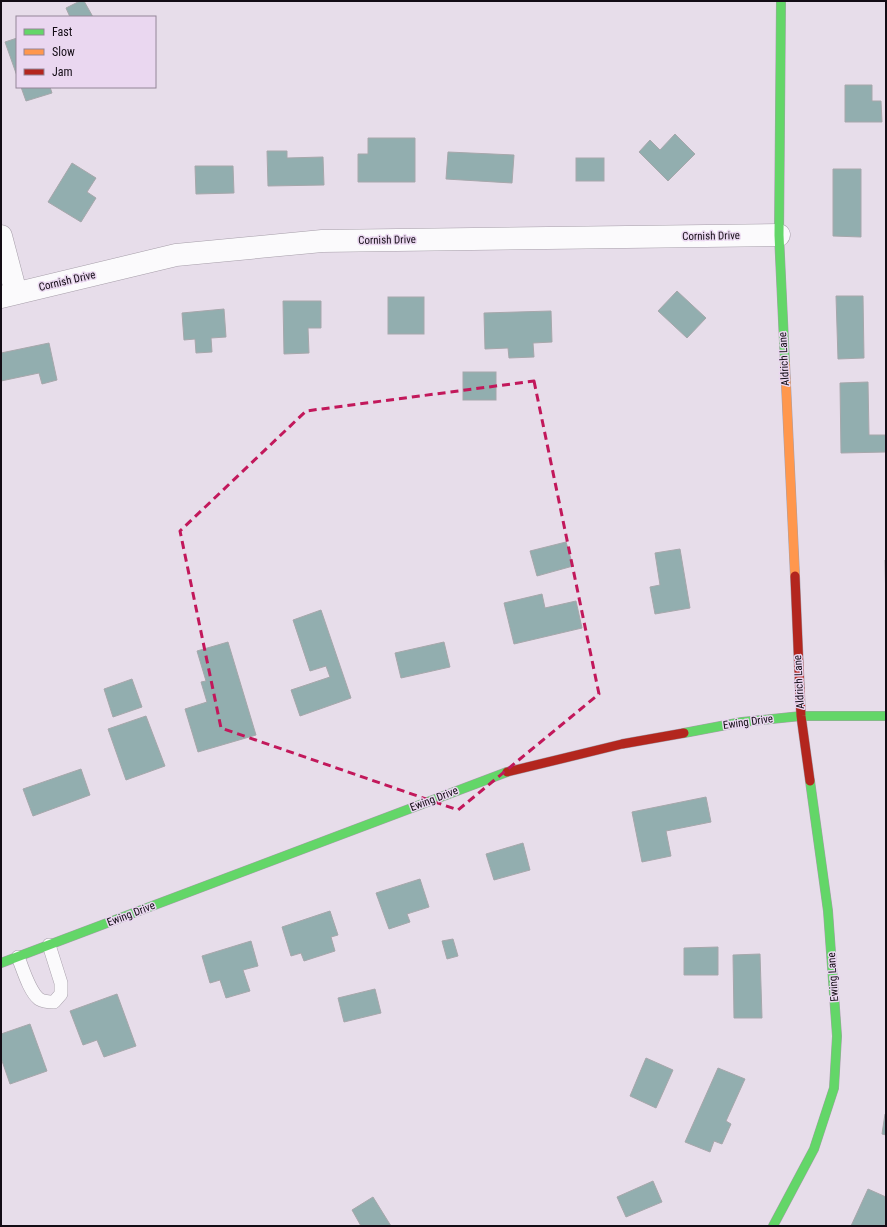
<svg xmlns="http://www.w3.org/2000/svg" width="887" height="1227" font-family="'Roboto Condensed',sans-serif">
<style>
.building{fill:#92aeaf;stroke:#a6a7ab}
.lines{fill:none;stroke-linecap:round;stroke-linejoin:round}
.lane-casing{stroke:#a69ea9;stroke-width:14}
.street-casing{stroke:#a69ea9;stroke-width:23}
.fast-casing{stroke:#a69ea9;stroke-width:10}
.slow-casing{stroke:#a69ea9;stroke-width:10}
.jam-casing{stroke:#a69ea9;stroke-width:10}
.lane{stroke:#fbfafc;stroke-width:13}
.street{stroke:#fbfafc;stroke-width:22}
.fast{stroke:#63d668;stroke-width:9}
.slow{stroke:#ff974d;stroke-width:9}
.jam{stroke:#b3261e;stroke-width:9}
.marked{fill:none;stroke:#c2185b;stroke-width:3;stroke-dasharray:8 5;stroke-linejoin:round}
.labels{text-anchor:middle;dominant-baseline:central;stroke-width:3;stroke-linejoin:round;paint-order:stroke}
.street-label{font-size:11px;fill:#130c15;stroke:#ead7f0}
</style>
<rect width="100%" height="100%" fill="#e7ddea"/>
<g class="building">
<path d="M80,1h4l9,16h-23l-4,-9z"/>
<path d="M17,38v38l-12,-34z"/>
<path d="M845,85h27v16h9l1,21h-37z"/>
<path d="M21,87h29l2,6 -26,8z"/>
<path d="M675,134l20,20 -27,27 -29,-29 11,-12 10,10z"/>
<path d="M368,138h47v44h-57v-28h10z"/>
<path d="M267,151h20v7l36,-1 1,28 -56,1z"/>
<path d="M448,152l66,3 -2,28 -66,-4z"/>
<rect x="576" y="158" width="28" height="23"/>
<path d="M72,163l24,15 -9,14 9,6 -15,24 -33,-20z"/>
<path d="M195,166h38l1,27 -38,1z"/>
<path d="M833,169h28v68l-28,-1z"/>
<path d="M677,291l29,27 -19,20 -29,-27z"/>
<path d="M836,296h27l1,62 -26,1z"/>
<rect x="388" y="297" width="36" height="37"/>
<path d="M283,301h38v27h-13l1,25 -25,1z"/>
<path d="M224,309l2,28 -15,1 1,14 -16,1 -1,-14 -11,1 -2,-27z"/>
<path d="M551,311l1,31 -19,1 1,14 -25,1 -1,-10 -23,1 -1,-36z"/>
<path d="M49,343l8,37 -15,4 -3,-11 -38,8v-28z"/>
<rect x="463" y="372" width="33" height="28"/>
<path d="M868,382l1,53h17v17l-45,1 -1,-70z"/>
<path d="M566,542l7,24 -36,10 -7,-25z"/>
<path d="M680,549l10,59 -35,6 -5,-27 10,-2 -5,-32z"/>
<path d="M885,560h1v47z"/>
<path d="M542,594l3,14 31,-7 6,27 -68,16 -10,-41z"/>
<path d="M321,610l30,88 -51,18 -9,-26 39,-13 -4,-11 -16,5 -17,-51z"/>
<path d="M228,642l28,93 -58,17 -13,-43 22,-7 -6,-20 5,-1 -9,-30z"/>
<path d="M444,642l6,25 -49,11 -6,-25z"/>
<path d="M132,679l10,28 -29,10 -9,-28z"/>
<path d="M146,716l19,50 -39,14 -18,-51z"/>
<path d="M81,769l9,26 -57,21 -10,-27z"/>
<path d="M706,797l5,25 -45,9 5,25 -29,6 -10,-50z"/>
<path d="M523,843l7,27 -36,10 -8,-26z"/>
<path d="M420,879l9,28 -22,7 3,8 -21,7 -13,-36z"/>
<path d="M330,911l8,24 -7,2 4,14 -31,10 -3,-8 -10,3 -9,-29z"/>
<path d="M453,939l5,17 -11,3 -5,-18z"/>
<path d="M251,941l7,25 -15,4 7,21 -24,7 -6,-18 -10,3 -8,-27z"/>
<path d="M718,947v28h-34v-27z"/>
<path d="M760,954l2,64h-28l-1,-63z"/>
<path d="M375,989l6,24 -37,9 -6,-24z"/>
<path d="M117,994l19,52 -32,11 -7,-17 -14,5 -13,-34z"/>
<path d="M30,1024l17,47 -37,13 -9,-26v-24z"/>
<path d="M646,1058l27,12 -17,38 -26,-12z"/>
<path d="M718,1068l27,11 -19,42 5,3 -9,20 -8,-3 -4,11 -25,-10z"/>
<path d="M885,1114h1v21l-4,-1z"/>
<path d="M653,1181l9,21 -36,15 -9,-20z"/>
<path d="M868,1189l18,8v24l-2,5h-33z"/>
<path d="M373,1197l18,29h-30l-9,-16z"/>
</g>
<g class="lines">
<g class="lane-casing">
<path id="lane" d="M18,957c5,12 11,34 21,42 5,3 10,3 15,3l7,-8v-11l-12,-38"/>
</g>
<g class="street-casing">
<g id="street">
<path d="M1,236l15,57"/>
<path d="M1,297l175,-42 146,-14 457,-6"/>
</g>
</g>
<g class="fast-casing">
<g id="fast">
<path d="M781,1l-2,234 6,128"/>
<path d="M684,733l58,-11 59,-6h85"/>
<path d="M1,963l506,-191"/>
<path d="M773,1226l41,-77 20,-61 3,-52 -9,-125 -18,-130"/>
</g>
</g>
<g class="slow-casing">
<path id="slow" d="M785,363l10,213"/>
</g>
<g class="jam-casing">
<g id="jam">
<path d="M795,576l6,140 9,65"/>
<path d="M507,772l115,-28 62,-11"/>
</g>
</g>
<use href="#lane" class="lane"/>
<use href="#street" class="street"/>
<use href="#fast" class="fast"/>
<use href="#slow" class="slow"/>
<use href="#jam" class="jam"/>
</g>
<path class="marked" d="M534,381l65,313 -141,116 -237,-82 -41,-197 126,-120z"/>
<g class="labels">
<g class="street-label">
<text transform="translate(711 236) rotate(-1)">Cornish Drive</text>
<text transform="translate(387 240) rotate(-1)">Cornish Drive</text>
<text transform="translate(67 281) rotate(-13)">Cornish Drive</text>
<text transform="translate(784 359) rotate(-93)">Aldrich Lane</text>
<text transform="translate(799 682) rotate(-93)">Aldrich Lane</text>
<text transform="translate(748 722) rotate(-8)">Ewing Drive</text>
<text transform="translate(434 799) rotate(-21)">Ewing Drive</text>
<text transform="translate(131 914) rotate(-21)">Ewing Drive</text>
<text transform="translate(833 977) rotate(-94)">Ewing Lane</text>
</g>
</g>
<rect width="887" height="1227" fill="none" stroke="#130c15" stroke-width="4"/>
<rect x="16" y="16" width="140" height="72" fill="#ead7f0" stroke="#948698"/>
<rect x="24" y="29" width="20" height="6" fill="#63d668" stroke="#948698"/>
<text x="52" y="36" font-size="12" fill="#130c15">Fast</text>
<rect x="24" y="49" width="20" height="6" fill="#ff974d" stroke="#948698"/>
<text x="52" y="56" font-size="12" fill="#130c15">Slow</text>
<rect x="24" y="69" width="20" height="6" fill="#b3261e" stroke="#948698"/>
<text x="52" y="76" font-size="12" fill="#130c15">Jam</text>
</svg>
